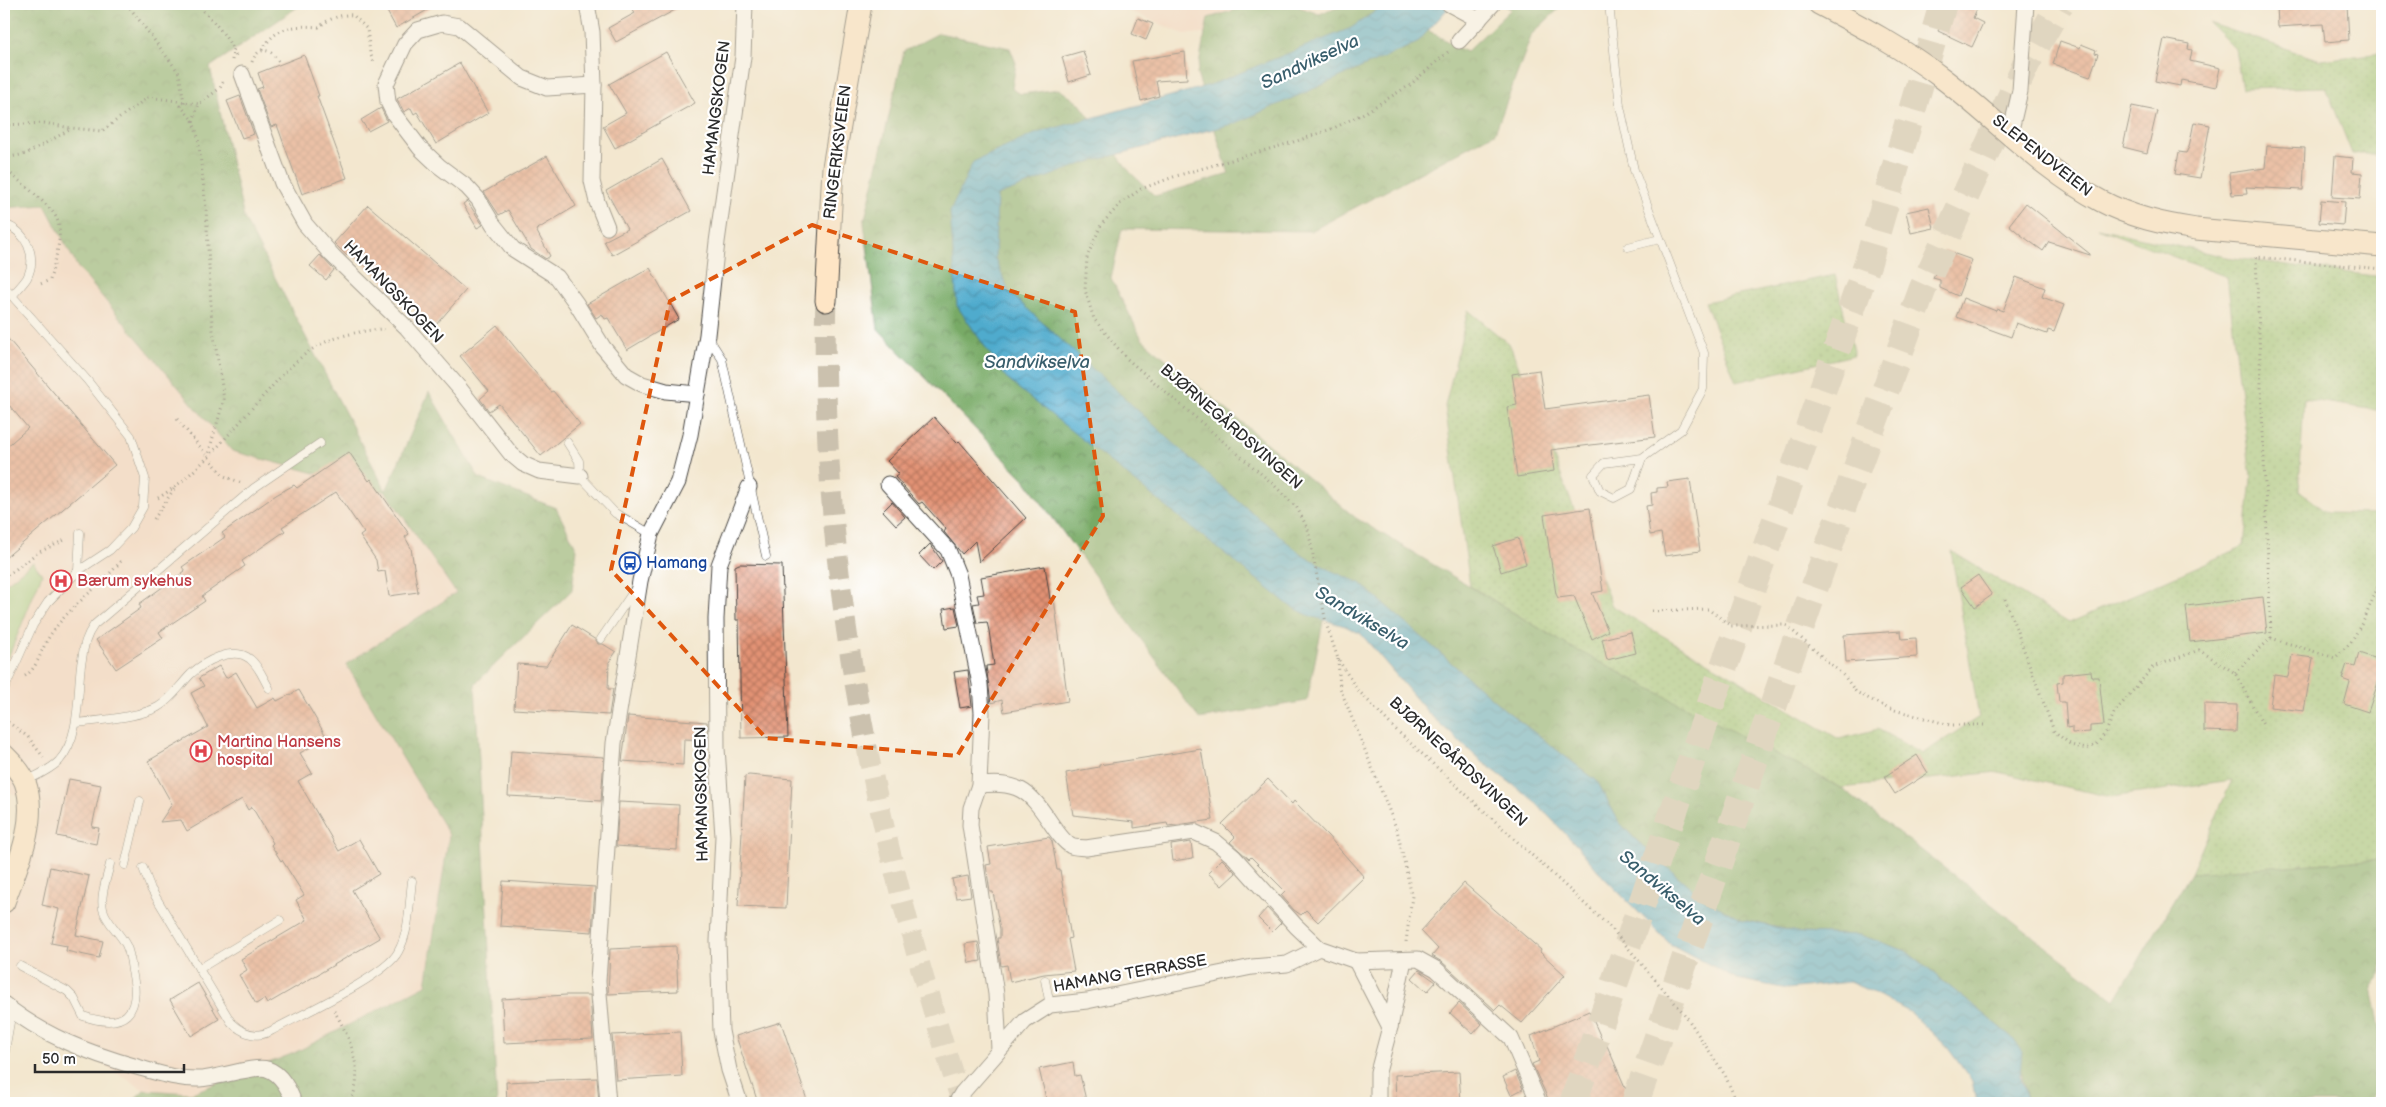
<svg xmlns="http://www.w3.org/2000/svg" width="2386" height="1107" font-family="'Balsamiq Sans',sans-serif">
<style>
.built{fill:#f4d3c0}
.grass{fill:url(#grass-dots);stroke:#607850}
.forest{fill:url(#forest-crowns);stroke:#526a48}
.park{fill:#95c575;stroke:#607850}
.water{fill:url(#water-waves);stroke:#3d6b7c}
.building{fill:url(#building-cross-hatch)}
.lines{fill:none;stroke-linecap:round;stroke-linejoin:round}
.secondary-tunnel{stroke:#cbc1ae;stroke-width:21;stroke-dasharray:21 11;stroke-linecap:butt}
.highway-tunnel{stroke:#cbc1ae;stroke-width:28;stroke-dasharray:28 14;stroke-linecap:butt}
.lane-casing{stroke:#494744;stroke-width:9}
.street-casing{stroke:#494744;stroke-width:17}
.secondary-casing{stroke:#494744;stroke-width:23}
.path{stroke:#494744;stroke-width:3;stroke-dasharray:1 4;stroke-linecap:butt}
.lane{stroke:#fff;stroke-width:8}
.street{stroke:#fff;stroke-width:15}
.secondary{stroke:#fee5c5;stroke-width:21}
.marked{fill:none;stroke:#df570e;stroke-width:4;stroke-dasharray:10 6;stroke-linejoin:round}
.labels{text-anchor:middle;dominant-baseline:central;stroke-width:4.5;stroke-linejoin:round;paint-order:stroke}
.street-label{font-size:16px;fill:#2b2b2b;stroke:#fff}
.transit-label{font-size:16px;fill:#164399;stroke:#fff;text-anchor:start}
.health-label{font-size:16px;fill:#be3a42;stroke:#fff;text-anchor:start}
.water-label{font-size:18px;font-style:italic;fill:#395e6c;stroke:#fff}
</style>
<defs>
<pattern id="grass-dots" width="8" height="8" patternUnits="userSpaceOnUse" patternTransform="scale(1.25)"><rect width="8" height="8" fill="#95c575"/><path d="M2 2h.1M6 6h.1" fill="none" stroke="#7aa060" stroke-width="1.8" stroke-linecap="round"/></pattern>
<pattern id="forest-crowns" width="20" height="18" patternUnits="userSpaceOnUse" patternTransform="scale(1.25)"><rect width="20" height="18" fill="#78aa66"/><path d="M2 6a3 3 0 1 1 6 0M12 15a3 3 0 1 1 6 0" fill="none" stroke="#638b54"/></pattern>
<pattern id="water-waves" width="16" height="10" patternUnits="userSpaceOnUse" patternTransform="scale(1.25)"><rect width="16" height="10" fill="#4fabcd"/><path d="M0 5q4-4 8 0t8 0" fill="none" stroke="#428ba7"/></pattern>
<pattern id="building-cross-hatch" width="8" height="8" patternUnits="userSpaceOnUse" patternTransform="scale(1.25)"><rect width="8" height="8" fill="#e29274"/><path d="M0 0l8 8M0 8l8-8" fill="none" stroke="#b7775f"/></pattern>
</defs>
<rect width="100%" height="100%" fill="#fff"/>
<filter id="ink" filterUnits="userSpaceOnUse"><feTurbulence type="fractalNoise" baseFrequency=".02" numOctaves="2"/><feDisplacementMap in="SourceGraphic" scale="10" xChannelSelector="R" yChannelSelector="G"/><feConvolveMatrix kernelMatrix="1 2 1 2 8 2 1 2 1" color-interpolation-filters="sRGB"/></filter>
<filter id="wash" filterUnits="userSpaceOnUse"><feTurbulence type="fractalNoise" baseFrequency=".0096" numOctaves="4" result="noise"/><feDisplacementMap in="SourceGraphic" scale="20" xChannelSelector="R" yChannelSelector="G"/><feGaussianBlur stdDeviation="1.12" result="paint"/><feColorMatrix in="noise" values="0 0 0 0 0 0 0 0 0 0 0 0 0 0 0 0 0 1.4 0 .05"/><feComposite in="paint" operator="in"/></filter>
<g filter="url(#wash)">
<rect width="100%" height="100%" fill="#f3e7cf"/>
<g class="built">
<path d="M1113,4h200l-12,7 -52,16 -46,7h-19z"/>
<path d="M45,205l33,63 154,183 98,-22 56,63 70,101 -110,71 103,171 -23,150 -131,68 -104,40 -47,-3 -140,-89v-86l23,-58 16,-54 -39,-12v-583z"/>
</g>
<g class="grass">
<path d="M2209,23l111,37 62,-7v101h-30l-26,-67 -84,2 -7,-40z"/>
<path d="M2098,228l128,29 156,20v134l-78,-12 -5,92 28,22 55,1v345l-191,14 41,-93 -121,17 -113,-25 -157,16 -274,-143 -97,-59 -25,-180 23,-96 42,35 102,261 227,133 39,-10 44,25 57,-37 -28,-166 118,72 175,-77 7,-68 -24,-201z"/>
<path d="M1835,275l19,80 -118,27 -31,-80z"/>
</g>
<g class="forest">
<path d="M4,4h298l-92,63 34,151 142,273 43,-99 50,86 77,30 21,41 -5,41 -97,94 22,419h-367l14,-13 48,3 102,-40 132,-68 23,-150 -103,-171 110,-71 -70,-101 -154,-41 -154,-183 -33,-63 -41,3z"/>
<path d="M1255,4h36l28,10 29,-10h34l84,48 45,-43 -9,-5h62l-32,30 -37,99 -184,98 -189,-2 -11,49 31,61 214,179 211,127 274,143 274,212 76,-127 191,-14v114l-10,14 10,51v46l-15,19h-339l-14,-64 -108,-88 -46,-16 -59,-2 -58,-13 -38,-20 -70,-61 -16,-17 -22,-41 -93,-72 -144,-126 -27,-11 -26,129 -108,18 -174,-239 -147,-151 -14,-106 40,-172 35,-18 71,15 6,15 -4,26 9,5 38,-5 21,15 50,68 25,24 74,-22 -32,-100 11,-56z"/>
</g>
<path class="park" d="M33,562l9,12 -33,82 -5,3v-74z"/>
<path class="water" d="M1386,4h66l-35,39 -181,80 -154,41 -85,32 -2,62 14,34 207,190 84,71 32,18 28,12 144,126 93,72 22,41 16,17 70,61 38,20 58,13 59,2 46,16 108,88 8,12 -2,24 8,28h-52l-4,-22 -25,-34 -36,-34 -37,-20 -25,-11 -62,7 -50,-10 -67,-35 -65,-65 -27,-32 -46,-48 -51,-38 -52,-47 -68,-80 -16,-8 -35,-10 -20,-10 -282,-226 -51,-74 -7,-94 23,-50 64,-29 173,-48 141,-57z"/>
<g id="blocks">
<g class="building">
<path d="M383,4h55l-42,24z"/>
<path d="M630,4h56l-70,38 -8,-14 27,-15z"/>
<path d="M1950,4h29l-6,14 10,5 -11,24 -34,-16z"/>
<path d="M2277,4h70l2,36 -24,2 -2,-18 -45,3z"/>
<path d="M1138,18l15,6 -7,16 -14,-6z"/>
<path d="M2164,39l25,5 -1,5 4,1 -2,11 30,7 -4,19 -35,-7 -1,6 -25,-5z"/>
<path d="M2060,41l20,7 1,-4 15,6 -1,3 3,1 -8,23 -37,-13z"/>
<path d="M1083,51l8,24 -22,7 -7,-25z"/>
<path d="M666,52l29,51 -80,45 -12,-22 23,-13 -17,-29z"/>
<path d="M1185,52l2,27 -31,2 3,15 -18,5 -9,-40z"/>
<path d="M304,55l15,41h-2l30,82 -45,16 -25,-69 -6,2 -14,-38 6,-2 -5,-14z"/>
<path d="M460,63l28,50 -52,31 -19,-32 -3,2 -3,-6 -7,4 -7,-13z"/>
<path d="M240,96l14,38 -12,4 -15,-37z"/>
<path d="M2132,106l25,5 -10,42 -24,-6z"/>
<path d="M381,108l6,13 -19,10 -7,-11z"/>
<path d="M2194,122l16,3 -10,53 -25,-4 4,-22 7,1 3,-6z"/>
<path d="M2267,146l38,2 -2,42 -57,-3 1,7 -15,1 -3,-22 36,-5z"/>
<path d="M547,156l29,50 -40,24 14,26 -4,3 -15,-10 -23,-39 -9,5 -15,-23z"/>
<path d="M2335,156l18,2 -1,14 10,1 -2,26 -28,-2z"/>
<path d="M662,159l29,52 -79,44 -8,-14 23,-12 -21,-38z"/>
<path d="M2321,200l24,2 -2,23 -24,-2z"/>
<path d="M467,201l16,24 -6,3 -14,-24z"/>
<path d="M2026,203l64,51v1l-41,-13 -6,9 -22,-16 -12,-10z"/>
<path d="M368,205l98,85 -31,36 -85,-74 -3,4 -13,-13z"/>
<path d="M1929,207l5,21 -23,5 -5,-21z"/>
<path d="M1944,250l28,10 -14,36 -18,-8v-8l-7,-2z"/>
<path d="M320,255l14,15 -8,10 -16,-14z"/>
<path d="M650,268l29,51 -52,31 -19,-32 -3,1 -3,-5 -6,4 -9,-14z"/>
<path d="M2016,277l29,11 -3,9 22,8 -10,27 -6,-2 -1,4 -31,-11 -5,14 -55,-20 7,-19 33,13 1,-2 6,2z"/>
<path d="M497,325l54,67 2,-1 27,33 -39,32 -42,-52 -10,7 -9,-12 9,-8 -29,-35z"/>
<path d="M4,334l111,131 -111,94v-110l24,-21 -24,-29z"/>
<path d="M1539,370l6,39 104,-14 6,42 -104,13 3,21 -37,6 -10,-70 10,-2 -5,-31z"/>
<path d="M934,417l23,26 2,-2 67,77 -47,44 -4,-21 -13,13 -18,-22 2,-3 -24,-27 -3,2 -24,-27 4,-3 -12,-13z"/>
<path d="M349,452l20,29 2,-2 38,55 -4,3 6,11 7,44 -29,4 -4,-25 -7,1 -2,-12 -16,-24 4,-3 -28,-41 -54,35 3,4 -43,30 3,5 -43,30 3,5 -46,31 4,6 -47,31 -20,-29 45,-32 -2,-4 46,-33 -3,-4 43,-30 -3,-4 54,-38 18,-10 3,3z"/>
<path d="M1690,479l10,72 -35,5 -4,-23 -11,2 -4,-29 6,-1 -1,-12 6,-1v-4l11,-1 -1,-5z"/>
<path d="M892,502l13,15 -9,8 -13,-14z"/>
<path d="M1590,508l13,83 -11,2 16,38 -16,8 -18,-43 -16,2 -2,-4 -12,-79z"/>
<path d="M1518,538l8,26 -25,8 -8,-26z"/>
<path d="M930,544l12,17 -9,9 -14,-15z"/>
<path d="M739,564l43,1 6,172 -47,1 -2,-118h-3l-1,-54z"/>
<path d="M1045,566l5,33h4l14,102 -64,11 -2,-12 -11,3 -5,-37 8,-1 -5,-34 -2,-9 -10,1 -4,-19 6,-1 -2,-8 7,-1 -3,-17z"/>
<path d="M1978,575l14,20 -17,12 -14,-20z"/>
<path d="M2263,597l4,36 -77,9 -4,-36z"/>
<path d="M955,607l4,19 -13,2 -3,-19z"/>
<path d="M572,625l24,15 2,4h5l13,8 -7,10 -1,27h5l-4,26 -95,-6 3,-45 29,2z"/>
<path d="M1901,631l1,8 14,-1 1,19 -71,5 -2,-27z"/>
<path d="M1631,632l5,21 -29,7 -5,-21z"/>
<path d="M2359,653l23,8v10l-14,41 -24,-8 6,-22 -8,-3 5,-15 8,3z"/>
<path d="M2292,655l21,3 -9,53 -34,-4 4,-32 14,2z"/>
<path d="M219,666l7,12 10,-6 21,36 18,-10 2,3 22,-11 28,48 -27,15 12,20 -14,8 41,70 20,-12 20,35 -27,16 28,48 -113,66 -3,-5 -8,5 -17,-29 8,-5 -6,-11 66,-39 -11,-20 8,-5 -22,-35 -1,1 -10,-16 2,-2 -21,-36 -4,3 -6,-11 -55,32 -6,-11 -21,2 12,-18 -24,-43 60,-34 -17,-34 13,-7 -5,-8z"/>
<path d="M968,670l4,36 -12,2 -6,-36z"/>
<path d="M2091,671l1,6h7l5,48 -14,1v6l-18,1v-6l-5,1 -2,-26h-6l-2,-19 6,-1v-8z"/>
<path d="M2204,704l33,1 -1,27 -32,-1z"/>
<path d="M628,716l79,6 1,18 -24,-1 -1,26 -61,-4z"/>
<path d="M1201,749l12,71 -45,6 -1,-3 -33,5v-6l-61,-7 -7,-42 33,-6v-2z"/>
<path d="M511,751l93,6 -3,44 -93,-5z"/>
<path d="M1917,755l11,18 -33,21 -11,-17z"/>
<path d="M749,775l43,4 -6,129 -48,-2 7,-130z"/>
<path d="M69,779l32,6 -9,42 7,1 -3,16 -39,-8z"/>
<path d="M1268,779l24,25 2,-3 34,35 36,41 -46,45 -12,-12 -5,5 -7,-5 -13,-15 4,-4 -34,-34 -2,2 -19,-17 5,-5 -13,-13z"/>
<path d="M619,802l60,3 -2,45 -61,-4z"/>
<path d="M1049,837l3,4 5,29h3l11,68 -3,1 6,32 -30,3 -34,8 -3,-17 -6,1 -4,-28h3v-9l-7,-37h-3l-4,-27 5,-1 -3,-17z"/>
<path d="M1191,842l2,16 -20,3 -2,-16z"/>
<path d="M1222,859l14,14 -14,13 -14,-13z"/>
<path d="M50,867l39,9 -13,59 27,6 -4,17 -33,-7 1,-5 -16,-3 8,-34 -17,-4z"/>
<path d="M968,876l3,20 -15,2 -4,-19z"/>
<path d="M503,881l92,6 -3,45 -92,-6z"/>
<path d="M1464,883l77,67 -1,2 25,23 -43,48 -22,-18 -5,5 -53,-48 -10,-6 6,-7 -17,-18z"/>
<path d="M1267,908l14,15 -9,9 -14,-14z"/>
<path d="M978,942l3,19 -12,2 -4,-19z"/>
<path d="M676,946l2,45 -70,3 2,-45z"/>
<path d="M1419,970l17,12 -9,10 -15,-14z"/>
<path d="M198,983l21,36 -28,17 -21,-36z"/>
<path d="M566,995h24l3,44 -89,4 -2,-44z"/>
<path d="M1459,1003l23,21 -9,10 -23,-21z"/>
<path d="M1589,1011l14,31 2,-1 27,62h-82l-18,-39 7,-3 -8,-25z"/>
<path d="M781,1022l27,81h-50l-22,-67z"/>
<path d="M680,1032l2,44 -66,4 -4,-45z"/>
<path d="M1073,1062l2,14 5,-1 6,25 -5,1v2h-34l-8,-34z"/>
<path d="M1515,1071l8,18 -12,6 -8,-18z"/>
<path d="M1459,1072l2,31h-65l-1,-28z"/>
<path d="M597,1078l2,25h-92l-1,-21z"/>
</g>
</g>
</g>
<g filter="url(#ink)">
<use href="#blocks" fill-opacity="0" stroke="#494744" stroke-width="1"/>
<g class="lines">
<path class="secondary-tunnel" d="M826,301c-2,47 0,96 2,143 12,229 64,443 134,659"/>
<g class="highway-tunnel">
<path d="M1573,1103l150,-434 145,-407 75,-258"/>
<path d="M1635,1103l209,-600 79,-215 104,-226 33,-58"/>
</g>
<g class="lane-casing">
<g id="lane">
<path d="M1609,4l11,102 14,64 70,183 -1,36 -22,41 -39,28 -38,5 -11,12 7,16 14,7 17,-9 11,-31"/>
<path d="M4,224c22,7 34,32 23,54 -4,6 -10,12 -15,18"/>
<path d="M1628,247l32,-8"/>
<path d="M4,287l83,93 44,56 14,42 -2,29 -12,21 -21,22 -32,21 -30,31 -15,23 -29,65"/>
<path d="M708,337l14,22 44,197"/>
<path d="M567,442l12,19 1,15 35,37 36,21"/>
<path d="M78,571l2,-38"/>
<path d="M601,639l34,-50"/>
<path d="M76,723c21,-2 64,-6 82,-16 14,-8 22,-22 33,-33 13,-12 42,-29 59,-15 9,7 13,19 19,29"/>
<path d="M26,781c12,-6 24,-11 33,-20 22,-25 18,-66 22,-96 3,-17 3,-26 13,-40l160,-137 66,-45"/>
<path d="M125,865l15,-64"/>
<path d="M143,868l8,21 80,133c11,11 25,17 40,9 27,-15 115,-55 127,-79 12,-21 11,-48 14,-71"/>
<path d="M20,966l47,25 7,7 9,18c41,14 59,-2 49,-45 -1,-8 -2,-18 -6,-26 -6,-12 -20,-23 -23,-36 -3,-14 4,-31 7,-45"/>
<path d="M199,969l81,-49"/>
<path d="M1045,980l5,25"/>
<path d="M4,1056l8,-45"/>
</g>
</g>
<g class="street-casing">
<g id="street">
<path d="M587,4l5,28 2,53 -2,96 5,21 10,25"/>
<path d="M1449,4l30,16"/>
<path d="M1459,41l34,-37"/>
<path d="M242,74l40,109 23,41 27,31 75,73 53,61 51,65 12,10 16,7 41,5"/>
<path d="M594,85l-47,3 -25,-10 -63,-52 -17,-3 -24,7 -13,14 -19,40 2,18 6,12 26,34 19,18 28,21 11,12 15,25 20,25 44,28 19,26 27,44 23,28 16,9 24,7 31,3"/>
<path d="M2010,134l10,-43 6,-87"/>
<path d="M888,484l60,66 10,25 22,109 2,29 -3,72 -8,23 -1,17 26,169 3,55"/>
<path d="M979,785c14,-1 29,-2 42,5 21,11 34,47 50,56 4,2 11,1 15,2l108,-16 22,10 18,15 62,69 23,22"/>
<path d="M1356,961l34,66"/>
<path d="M4,1004c39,32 85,49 133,63 21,6 41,13 63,12 17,-1 56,-14 67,-10 14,4 23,22 27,34"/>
<path d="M608,1103l-10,-122 16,-238 26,-162 11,-47 27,-52 12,-47 17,-100 10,-93 26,-185 2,-53"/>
<path d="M740,1103l-11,-33 -8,-39 -3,-90 5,-105 -6,-88 -1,-129 3,-54 30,-78"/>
<path d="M956,1103l6,-10 63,-72 25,-16 37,-4 165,-34 35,-3 32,-16 37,13 62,-2 18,10 75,69 28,65"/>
<path d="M1378,1103v-31l12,-45 14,-67"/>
</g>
</g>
<g class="secondary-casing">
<g id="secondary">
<path d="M1819,4c42,22 85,45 123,74 53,40 100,92 159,123 30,16 62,23 95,28l186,17"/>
<path d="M826,301l7,-134 28,-163"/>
<path d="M4,755c8,8 17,17 21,27 14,39 -8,84 -21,120"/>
</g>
</g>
<g class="path">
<path d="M127,4l52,69 5,29 -3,4 12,15 5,16 8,71 6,116 12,75 -16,56"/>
<path d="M196,4c17,16 33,33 41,55"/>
<path d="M262,50c14,-24 32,-25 57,-23 9,-8 22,-13 34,-12l14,14 3,24 5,12"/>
<path d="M1448,52l-38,33 -46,28 -30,15 -37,13 -121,35 -35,13 -20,14 -20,22 -14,32 -2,33 9,29 32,39 147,126 24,24 11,21 18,94 12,36 18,29 37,39 219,202 74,87 39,59 12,28"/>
<path d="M232,60l1,-11"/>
<path d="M252,62c4,-11 12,-15 21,-8l5,7"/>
<path d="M193,121l6,-17 21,-16 5,-9"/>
<path d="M4,125l40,-2 27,5 31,3 46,-34 51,7"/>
<path d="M4,158l22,-4 45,-25"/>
<path d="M4,168c11,10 48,38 53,51 7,17 -3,44 -7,61l-12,5"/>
<path d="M177,419l47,57 18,7"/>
<path d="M158,498c42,-25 75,-70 109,-106 18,-20 36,-41 61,-51 18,-7 37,-11 56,-12"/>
<path d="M154,519l20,-30"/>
<path d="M4,578l33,-25 30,-14"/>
<path d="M2005,599l49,132 17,14 15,4 10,-4 10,-13 8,-19 39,-46 46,-17 36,23 28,52"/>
<path d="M1652,611l56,-2 23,17 55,-1 59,52 11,15 31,16 63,17h34"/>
<path d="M2271,638l-15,-381 126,12"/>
<path d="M1338,659l2,29 57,142 15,66 -6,46"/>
<path d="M2235,673l36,-35 64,20 16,-16 14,-24 17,-41"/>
<path d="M25,676c13,-8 16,-27 24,-39 19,-30 50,-49 72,-76"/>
<path d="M4,719l24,18 16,21"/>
<path d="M334,1011c15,23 34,68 14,92"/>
</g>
<use href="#lane" class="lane"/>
<use href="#street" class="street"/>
<use href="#secondary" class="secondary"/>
</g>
</g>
<path d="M0 0H2386V1107H0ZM812,225l263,87 28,204 -146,240 -191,-18 -155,-168 59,-269z" fill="#f3e7cf" fill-opacity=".55" fill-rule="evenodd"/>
<path class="marked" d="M812,225l263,87 28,204 -146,240 -191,-18 -155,-168 59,-269z"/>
<defs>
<g id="bus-ring" transform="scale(1.125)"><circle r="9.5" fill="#fff" stroke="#1a4fb4" stroke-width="1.5"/><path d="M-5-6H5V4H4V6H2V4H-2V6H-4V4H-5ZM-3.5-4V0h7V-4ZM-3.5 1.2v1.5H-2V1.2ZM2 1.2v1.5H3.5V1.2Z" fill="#1a4fb4"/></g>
<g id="hospital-ring" transform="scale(1.125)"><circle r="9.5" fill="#fff" stroke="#e0444e" stroke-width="1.5"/><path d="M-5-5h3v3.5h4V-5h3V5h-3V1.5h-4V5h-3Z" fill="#e0444e"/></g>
</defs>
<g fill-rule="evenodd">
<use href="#bus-ring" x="630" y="563"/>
<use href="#hospital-ring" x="61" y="581"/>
<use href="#hospital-ring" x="201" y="751"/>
</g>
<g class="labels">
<g class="street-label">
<text transform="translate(717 108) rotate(-83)">HAMANGSKOGEN</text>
<text transform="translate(838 152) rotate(-83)">RINGERIKSVEIEN</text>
<text transform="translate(2042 156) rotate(38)">SLEPENDVEIEN</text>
<text transform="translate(393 292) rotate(46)">HAMANGSKOGEN</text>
<text transform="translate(1231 427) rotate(41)">BJØRNEGÅRDSVINGEN</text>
<text transform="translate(1458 762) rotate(43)">BJØRNEGÅRDSVINGEN</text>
<text transform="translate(702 794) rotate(-91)">HAMANGSKOGEN</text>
<text transform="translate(1130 974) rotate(-10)">HAMANG TERRASSE</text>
</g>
<g class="transit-label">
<text x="646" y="563">Hamang</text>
</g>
<g class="health-label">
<text x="77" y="581">Bærum sykehus</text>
<text x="217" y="742">Martina Hansens<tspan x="217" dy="18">hospital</tspan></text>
</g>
<g class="water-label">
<text transform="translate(1310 62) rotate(-25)">Sandvikselva</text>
<text x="1037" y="362">Sandvikselva</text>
<text transform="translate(1362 618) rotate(31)">Sandvikselva</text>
<text transform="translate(1662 888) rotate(40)">Sandvikselva</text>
</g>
</g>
<rect width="2386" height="1107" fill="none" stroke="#fff" stroke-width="20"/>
<path d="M35 1064v8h149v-8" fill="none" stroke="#2b2b2b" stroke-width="2.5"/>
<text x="42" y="1064" font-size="15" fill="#2b2b2b" stroke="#ffffff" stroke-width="4" paint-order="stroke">50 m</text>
</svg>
